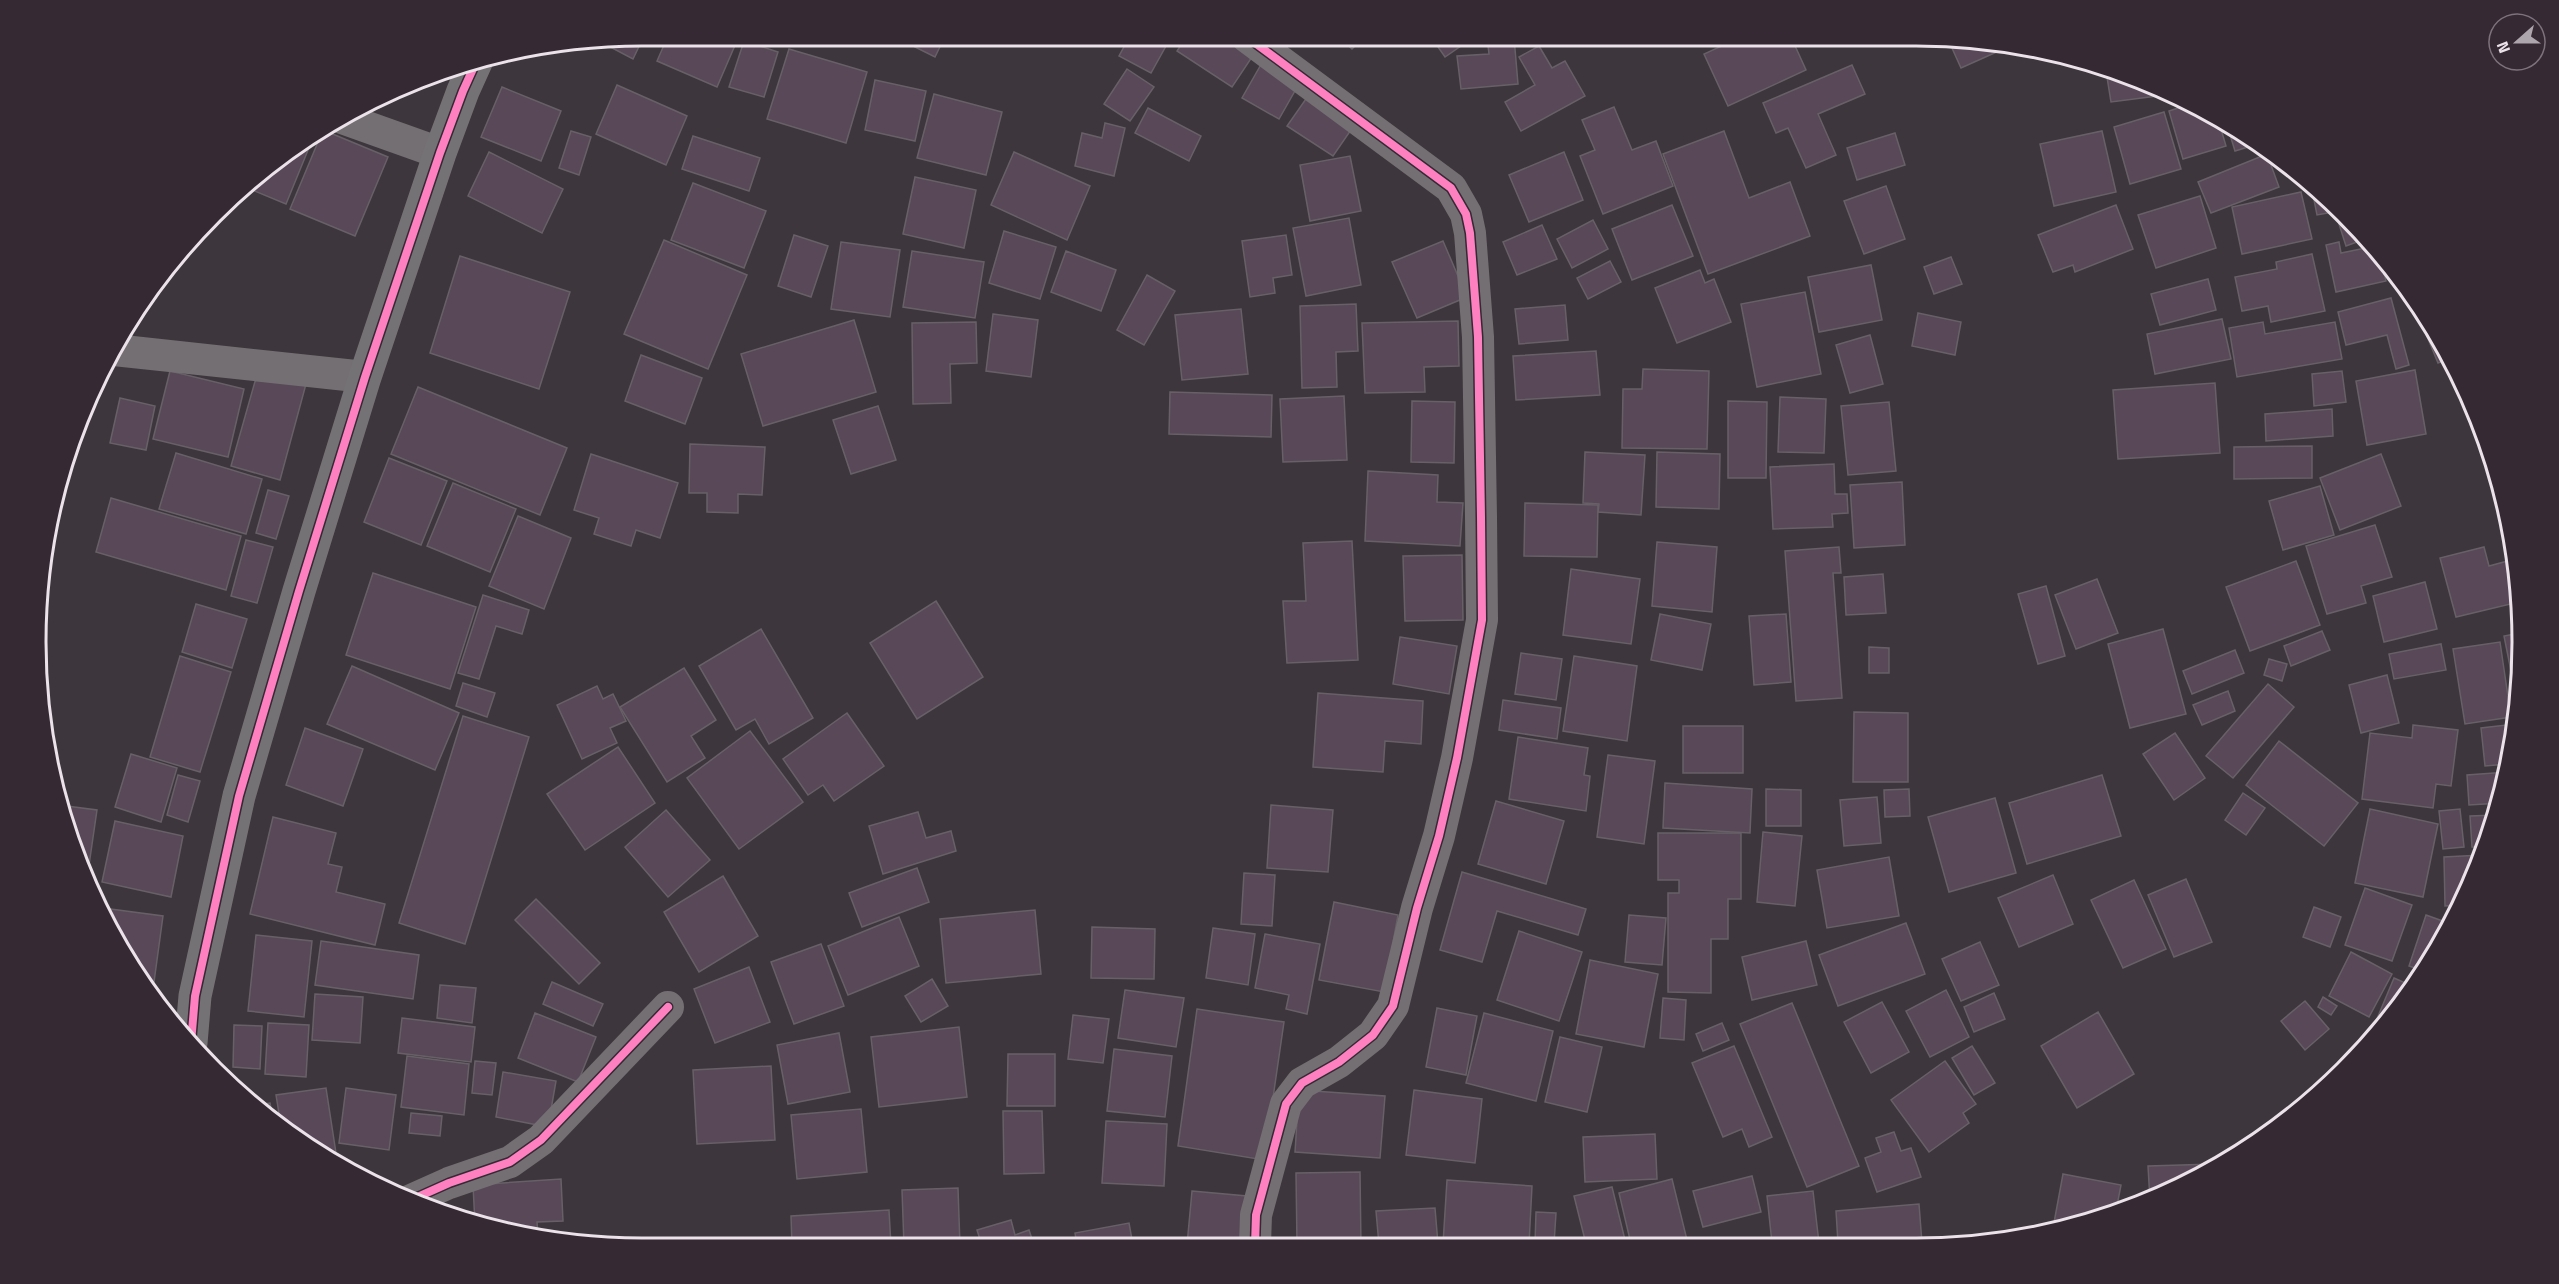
<svg xmlns="http://www.w3.org/2000/svg" width="2559" height="1284" font-family="'Titillium Web',sans-serif">
<style>
.building{fill:#584858;stroke:#676167;stroke-width:1.5}
.lines{fill:none;stroke-linecap:round;stroke-linejoin:round}
.street{stroke:#736f72;stroke-width:32}
.secondary{stroke:#757275;stroke-width:33}
.cycleway-casing{stroke:#352934;stroke-width:11}
.cycleway{stroke:#ff80c0;stroke-width:8}
.rim{fill:none;stroke:#ebe2ea;stroke-width:3}
</style>
<rect width="100%" height="100%" fill="#3d363c"/>
<g class="building">
<path d="M644,36l-11,23 -36,-19 45,-4z"/>
<path d="M668,36h71l-22,51 -60,-26z"/>
<path d="M893,36h52l-10,21z"/>
<path d="M1130,36l41,1 -20,36 -32,-17z"/>
<path d="M1186,37h41l27,17 -22,33 -55,-36z"/>
<path d="M1339,37h25l-12,12z"/>
<path d="M1431,37h43l-29,20z"/>
<path d="M1487,37h27l4,47 -57,5 -4,-33 32,-2z"/>
<path d="M1741,37h50l15,33 -78,36 -24,-52z"/>
<path d="M1855,37h26l-22,9z"/>
<path d="M1947,37h9l54,9 -49,22z"/>
<path d="M744,41l34,11 -14,45 -35,-10z"/>
<path d="M1539,46l13,22 13,-7 20,35 -64,35 -16,-29 30,-17 -16,-28z"/>
<path d="M789,49l78,23 -21,71 -79,-24z"/>
<path d="M1263,61l37,21 -21,37 -37,-21z"/>
<path d="M1852,65l13,29 -47,20 18,41 -30,13 -18,-40 -12,5 -13,-30z"/>
<path d="M1127,69l27,18 -24,34 -26,-17z"/>
<path d="M2110,70l55,21v4l-54,7 -5,-31z"/>
<path d="M875,80l51,11 -11,50 -50,-11z"/>
<path d="M617,85l70,31 -21,49 -70,-31z"/>
<path d="M502,87l59,24 -20,50 -60,-24z"/>
<path d="M934,94l68,18 -16,63 -69,-17z"/>
<path d="M1308,96l45,31 -20,29 -46,-30z"/>
<path d="M2193,103l25,16 8,27 -43,13 -14,-48z"/>
<path d="M1614,107l18,43 24,-9 17,45 -70,28 -23,-58 15,-6 -13,-30z"/>
<path d="M1148,108l53,28 -12,25 -54,-28z"/>
<path d="M2164,112l17,57 -51,15 -16,-57z"/>
<path d="M1105,123l20,5 -11,48 -39,-10 7,-33 20,5z"/>
<path d="M2227,125l31,19 -23,7z"/>
<path d="M323,130l65,27 -33,79 -65,-27z"/>
<path d="M571,131l20,6 -12,38 -20,-7z"/>
<path d="M1724,131l25,67 41,-16 20,54 -102,38 -45,-120z"/>
<path d="M2102,131l14,61 -62,14 -14,-62z"/>
<path d="M315,133l-29,71 -41,-17 28,-26z"/>
<path d="M1895,133l10,32 -48,15 -10,-32z"/>
<path d="M693,136l67,22 -11,33 -67,-22z"/>
<path d="M489,152l74,37 -21,44 -74,-37z"/>
<path d="M1014,152l76,34 -23,54 -76,-35z"/>
<path d="M1564,152l19,48 -54,22 -20,-47z"/>
<path d="M2267,154l12,33 -68,26 -13,-31z"/>
<path d="M1350,156l11,55 -51,10 -10,-56z"/>
<path d="M915,177l61,13 -12,58 -61,-14z"/>
<path d="M693,183l73,28 -22,57 -73,-28z"/>
<path d="M2311,185l28,26 -22,4z"/>
<path d="M1886,186l19,53 -41,15 -20,-53z"/>
<path d="M2301,192l11,47 -70,15 -10,-47z"/>
<path d="M2200,196l16,52 -60,20 -18,-53z"/>
<path d="M1672,205l21,51 -61,24 -20,-51z"/>
<path d="M2116,205l17,44 -58,23 -2,-7 -20,7 -15,-37z"/>
<path d="M1349,218l12,67 -55,11 -13,-68z"/>
<path d="M2347,218l21,20 -22,8 -8,-25z"/>
<path d="M1593,220l15,29 -36,19 -15,-29z"/>
<path d="M1542,225l15,34 -40,16 -14,-33z"/>
<path d="M1004,231l52,16 -16,52 -51,-16z"/>
<path d="M794,235l34,11 -17,51 -33,-11z"/>
<path d="M1286,235l6,40 -19,3 2,15 -25,4 -8,-56z"/>
<path d="M664,240l83,35 -39,94 -84,-35z"/>
<path d="M1443,241l24,56 -50,21 -25,-56z"/>
<path d="M841,242l59,8 -10,67 -59,-8z"/>
<path d="M2339,242l2,11 34,-7 4,6 7,29 -50,11 -10,-47z"/>
<path d="M912,251l72,11 -9,56 -72,-11z"/>
<path d="M1066,251l50,19 -15,41 -50,-19z"/>
<path d="M2312,254l13,57 -54,11 -3,-16 -26,5 -7,-34 42,-8 -1,-7z"/>
<path d="M460,256l110,36 -31,97 -109,-36z"/>
<path d="M1951,257l11,27 -28,10 -10,-27z"/>
<path d="M1610,261l11,21 -33,17 -11,-21z"/>
<path d="M1871,265l11,55 -63,12 -11,-55z"/>
<path d="M1700,270l5,13 9,-4 17,43 -54,21 -22,-55z"/>
<path d="M1147,275l28,16 -31,54 -27,-15z"/>
<path d="M2208,279l8,31 -56,15 -9,-31z"/>
<path d="M1805,292l16,82 -64,13 -16,-83z"/>
<path d="M2391,298l18,67 -13,4 -9,-34 -41,10 -8,-33z"/>
<path d="M1356,304l2,47 -22,1 1,35 -35,1 -2,-82z"/>
<path d="M1565,305l3,35 -49,4 -4,-35z"/>
<path d="M1241,309l7,65 -66,6 -7,-65z"/>
<path d="M2421,311l21,28 9,19 -13,5 -21,-51z"/>
<path d="M1918,313l43,9 -6,33 -43,-9z"/>
<path d="M993,314l45,6 -7,57 -45,-6z"/>
<path d="M2222,319l9,40 -76,15 -8,-40z"/>
<path d="M854,320l22,72 -113,34 -22,-72z"/>
<path d="M1458,321l1,45 -35,1 1,25 -60,1 -3,-70z"/>
<path d="M976,322l1,41 -27,1 1,39 -38,1 -1,-81z"/>
<path d="M2263,322l2,12 70,-12 7,37 -105,18 -8,-49z"/>
<path d="M1870,335l13,49 -33,9 -14,-48z"/>
<path d="M1596,351l4,44 -84,5 -3,-44z"/>
<path d="M641,355l61,23 -17,46 -60,-23z"/>
<path d="M2453,367h1l18,39 -5,2z"/>
<path d="M1643,369l66,2 -2,78 -85,-1 1,-59h19z"/>
<path d="M2415,370l11,64 -59,11 -11,-64z"/>
<path d="M170,371l74,18 -16,68 -75,-18z"/>
<path d="M258,371l48,13 -26,96 -49,-14z"/>
<path d="M2342,371l4,31 -32,4 -2,-32z"/>
<path d="M2215,383l5,70 -102,6 -5,-69z"/>
<path d="M418,387l149,61 -27,67 -149,-61z"/>
<path d="M1170,392l102,3 -1,42 -102,-3z"/>
<path d="M1344,396l3,64 -64,2 -3,-63z"/>
<path d="M1780,397l46,2 -2,54 -46,-1z"/>
<path d="M120,398l35,8 -9,44 -36,-7z"/>
<path d="M1412,401l43,1 -1,61 -43,-1z"/>
<path d="M1728,401l39,1 -1,76h-38z"/>
<path d="M1889,402l7,69 -48,4 -7,-69z"/>
<path d="M878,406l18,54 -45,14 -18,-54z"/>
<path d="M2332,409l1,27 -67,5 -1,-27z"/>
<path d="M690,444l75,3 -3,48 -24,-1v19l-31,-1v-19h-18z"/>
<path d="M2312,446v32l-78,1v-32z"/>
<path d="M1585,452l60,3 -4,60 -43,-3 1,-8 -16,-1z"/>
<path d="M1657,452l63,2 -1,55 -63,-2z"/>
<path d="M176,453l86,26 -16,55 -87,-25z"/>
<path d="M591,454l87,29 -18,55 -24,-8 -5,16 -37,-12 5,-16 -25,-8z"/>
<path d="M2381,454l20,52 -61,24 -20,-52z"/>
<path d="M389,458l58,23 -26,64 -57,-23z"/>
<path d="M1834,464l1,30h12l1,19 -16,1 1,13 -60,2 -3,-62z"/>
<path d="M1368,471l70,4 -1,27 26,1 -3,43 -95,-5z"/>
<path d="M1902,482l3,63 -51,3 -4,-63z"/>
<path d="M453,483l63,26 -26,63 -63,-26z"/>
<path d="M2320,486l14,49 -51,15 -14,-49z"/>
<path d="M268,490l21,6 -13,43 -20,-6z"/>
<path d="M111,498l130,38 -15,54 -130,-38z"/>
<path d="M1525,503l73,2 -1,52 -73,-1z"/>
<path d="M518,516l53,22 -27,71 -55,-23z"/>
<path d="M2375,525l17,52 -31,9 5,17 -39,11 -21,-68z"/>
<path d="M246,540l27,7 -16,56 -26,-7z"/>
<path d="M1352,541l6,119 -71,3 -4,-62h23l-3,-58z"/>
<path d="M1657,542l60,5 -5,65 -60,-6z"/>
<path d="M1839,547l2,26h-8l9,125 -46,3 -11,-150z"/>
<path d="M2484,547l5,19 26,-7 3,13 1,30 -63,15 -16,-59z"/>
<path d="M1462,555l1,65 -58,1 -2,-65z"/>
<path d="M2296,561l24,64 -70,26 -24,-64z"/>
<path d="M1571,569l69,10 -9,65 -68,-9z"/>
<path d="M373,573l103,34 -26,82 -104,-34z"/>
<path d="M1883,574l3,39 -40,2 -2,-38z"/>
<path d="M2097,579l21,54 -42,16 -21,-54z"/>
<path d="M2425,582l12,47 -53,13 -11,-46z"/>
<path d="M2046,586l19,70 -27,8 -20,-70z"/>
<path d="M483,595l46,15 -7,24 -26,-8 -17,53 -21,-6z"/>
<path d="M936,601l47,76 -66,42 -47,-76z"/>
<path d="M196,604l51,15 -15,49 -50,-16z"/>
<path d="M1660,614l51,10 -9,46 -51,-10z"/>
<path d="M1786,614l5,68 -37,3 -5,-69z"/>
<path d="M761,629l52,89 -44,26 -14,-25 -19,11 -37,-64z"/>
<path d="M2163,629l23,85 -56,14 -22,-84z"/>
<path d="M2322,631l8,19 -39,16 -7,-20z"/>
<path d="M2520,633l2,48 -4,25 -14,-70z"/>
<path d="M1400,637l57,9 -8,48 -56,-10z"/>
<path d="M2500,642l11,75 -46,7 -12,-75z"/>
<path d="M2441,644l5,26 -52,9 -5,-25z"/>
<path d="M1869,647l20,1v25h-20z"/>
<path d="M2235,650l9,23 -52,21 -9,-23z"/>
<path d="M1521,653l41,6 -6,41 -41,-6z"/>
<path d="M180,656l51,16 -31,100 -50,-15z"/>
<path d="M1574,656l63,10 -10,75 -64,-10z"/>
<path d="M2269,659l18,5 -5,17 -18,-6z"/>
<path d="M352,666l107,47 -24,57 -108,-46z"/>
<path d="M684,668l32,52 -25,16 14,22 -38,24 -47,-75z"/>
<path d="M2387,675l12,48 -38,10 -12,-48z"/>
<path d="M463,683l32,10 -8,24 -31,-11z"/>
<path d="M2268,684l26,23 -61,71 -27,-22z"/>
<path d="M597,686l6,13 10,-5 13,27 -16,7 7,15 -35,16 -25,-54z"/>
<path d="M2228,691l7,20 -33,14 -9,-20z"/>
<path d="M1318,693l105,8 -2,43 -36,-3 -2,31 -70,-5z"/>
<path d="M1503,700l58,8 -4,31 -58,-9z"/>
<path d="M1854,712l54,1v69h-55z"/>
<path d="M847,713l37,53 -50,35 -11,-16 -15,10 -25,-36z"/>
<path d="M463,716l66,21 -64,207 -66,-21z"/>
<path d="M2515,724l-7,40 -23,2 -4,-38z"/>
<path d="M2413,725l45,5 -7,56 -15,-2 -3,24 -71,-9 8,-66 42,5z"/>
<rect x="1683" y="726" width="60" height="47"/>
<path d="M305,728l58,21 -20,57 -57,-21z"/>
<path d="M750,731l53,71 -64,47 -52,-71z"/>
<path d="M2175,733l30,45 -31,22 -31,-46z"/>
<path d="M1518,737l70,11 -4,27 6,1 -4,35 -77,-12z"/>
<path d="M2279,741l79,62 -34,43 -78,-61z"/>
<path d="M618,747l37,56 -70,47 -38,-56z"/>
<path d="M131,754l46,14 -16,54 -46,-15z"/>
<path d="M1608,755l47,6 -11,83 -47,-7z"/>
<path d="M2507,772l-6,31 -32,2 -2,-30z"/>
<path d="M178,775l22,6 -12,41 -21,-7z"/>
<path d="M2102,775l19,61 -94,28 -18,-61z"/>
<path d="M1665,783l87,6 -2,44 -87,-5z"/>
<path d="M1766,789l35,1v36h-35z"/>
<path d="M1909,789l1,27 -25,1 -1,-27z"/>
<path d="M2243,793l22,15 -19,27 -21,-15z"/>
<path d="M1877,797l4,46 -37,3 -4,-46z"/>
<path d="M1995,798l21,75 -67,19 -21,-75z"/>
<path d="M1496,801l68,20 -18,63 -68,-20z"/>
<path d="M59,805l38,5 -10,69z"/>
<path d="M1271,805l62,5 -5,62 -61,-4z"/>
<path d="M2370,809l68,15 -15,73 -68,-14z"/>
<path d="M2460,809l4,38 -21,2 -4,-38z"/>
<path d="M666,810l44,50 -42,37 -43,-50z"/>
<path d="M918,812l8,26 25,-7 5,20 -73,23 -14,-48z"/>
<path d="M2496,815l-12,32h-12l-2,-31z"/>
<path d="M273,817l63,16 -8,31 14,3 -6,25 49,12 -10,41 -125,-31z"/>
<path d="M115,821l68,15 -12,61 -69,-15z"/>
<path d="M1763,832l39,4 -7,70 -38,-4z"/>
<path d="M1658,833h83v66h-13v40h-17v54l-43,-1v-99h11v-13h-21z"/>
<path d="M2481,855l-11,29h-2v7l-6,14 -17,1 -1,-49z"/>
<path d="M1889,857l10,59 -72,12 -10,-58z"/>
<path d="M917,868l12,34 -67,25 -13,-34z"/>
<path d="M1462,872l124,37 -8,26 -81,-24 -15,51 -42,-12z"/>
<path d="M1244,873l31,2 -3,51 -31,-2z"/>
<path d="M2053,875l20,49 -54,23 -21,-49z"/>
<path d="M723,876l35,60 -59,36 -35,-60z"/>
<path d="M2186,879l26,63 -38,15 -26,-62z"/>
<path d="M2134,880l32,69 -43,19 -32,-68z"/>
<path d="M2365,888l47,17 -20,56 -47,-16z"/>
<path d="M536,899l64,64 -21,21 -64,-64z"/>
<path d="M1334,902l64,13 -14,77 -65,-12z"/>
<path d="M2314,907l27,10 -11,30 -27,-10z"/>
<path d="M103,908l60,8 -9,66 -16,-3 -36,-62z"/>
<path d="M1035,910l6,64 -95,9 -6,-64z"/>
<path d="M1629,915l37,3 -4,47 -37,-3z"/>
<path d="M2426,915l25,9 -30,46 -12,-4z"/>
<path d="M899,917l20,49 -71,29 -20,-49z"/>
<path d="M1906,923l19,51 -87,32 -19,-51z"/>
<path d="M1092,927l63,2 -1,50 -63,-1z"/>
<path d="M1213,928l42,6 -7,51 -42,-7z"/>
<path d="M1519,931l63,21 -23,69 -62,-21z"/>
<path d="M1265,934l55,10 -13,70 -21,-5 3,-14 -34,-7z"/>
<path d="M256,935l56,6 -8,76 -56,-6z"/>
<path d="M321,941l98,14 -6,44 -98,-14z"/>
<path d="M1806,941l11,44 -65,15 -10,-43z"/>
<path d="M1980,942l19,43 -38,16 -19,-42z"/>
<path d="M821,944l23,62 -50,18 -23,-62z"/>
<path d="M2351,952l41,22 -23,43 -40,-21z"/>
<path d="M1590,960l68,14 -14,73 -68,-13z"/>
<path d="M749,967l21,55 -55,21 -21,-54z"/>
<path d="M2394,978l16,7 -42,61 -2,-1z"/>
<path d="M932,979l16,27 -27,16 -16,-26z"/>
<path d="M552,982l51,22 -10,22 -50,-22z"/>
<path d="M440,985l36,3 -4,35 -35,-5z"/>
<path d="M1125,990l59,8 -8,49 -58,-9z"/>
<path d="M1946,990l23,47 -39,20 -24,-46z"/>
<path d="M1994,993l11,26 -31,13 -10,-25z"/>
<path d="M315,994l48,3 -3,46 -48,-3z"/>
<path d="M2323,997l14,9 -6,9 -13,-8z"/>
<path d="M1663,998l23,2 -2,40 -24,-2z"/>
<path d="M2305,1001l24,28 -24,21 -24,-29z"/>
<path d="M1882,1002l27,50 -38,21 -27,-51z"/>
<path d="M1792,1003l67,163 -52,21 -67,-163z"/>
<path d="M1437,1008l40,8 -11,59 -40,-8z"/>
<path d="M1197,1009l87,13 -20,138 -86,-14z"/>
<path d="M2098,1012l36,62 -57,34 -36,-62z"/>
<path d="M535,1013l61,24 -18,45 -60,-24z"/>
<path d="M1484,1013l69,18 -17,70 -70,-18z"/>
<path d="M1073,1015l36,4 -6,44 -35,-4z"/>
<path d="M402,1018l73,9 -4,35 -73,-9z"/>
<path d="M268,1023l41,2 -3,52 -41,-3z"/>
<path d="M1722,1023l7,17 -26,11 -7,-17z"/>
<path d="M234,1025l28,1 -2,43 -27,-2z"/>
<path d="M959,1027l8,70 -88,10 -8,-70z"/>
<path d="M839,1033l11,59 -62,12 -11,-59z"/>
<path d="M1560,1037l42,10 -15,65 -42,-10z"/>
<path d="M1734,1046l38,91 -23,10 -7,-18 -19,8 -31,-74z"/>
<path d="M1972,1046l23,37 -21,12 -22,-37z"/>
<path d="M1114,1049l58,7 -7,61 -58,-6z"/>
<path d="M1008,1054h47v52h-48z"/>
<path d="M407,1056l62,8 -5,51 -63,-8z"/>
<path d="M475,1061l21,2 -4,32 -20,-2z"/>
<path d="M1945,1061l31,43 -13,9 6,10 -40,29 -38,-52z"/>
<path d="M771,1066l4,74 -78,4 -4,-74z"/>
<path d="M503,1072l53,9 -8,46 -52,-10z"/>
<path d="M326,1088l10,65 -15,2 -16,-9 -24,-20 -5,-31z"/>
<path d="M346,1088l50,7 -7,55 -50,-7z"/>
<path d="M1299,1090l86,6 -5,62 -85,-6z"/>
<path d="M1414,1090l68,9 -7,64 -69,-8z"/>
<path d="M270,1103l3,16 -17,-14z"/>
<path d="M861,1109l6,63 -70,7 -6,-64z"/>
<path d="M1003,1111h39l2,62 -40,1z"/>
<path d="M411,1113l31,3 -2,20 -31,-3z"/>
<path d="M1106,1121l61,3 -3,62 -62,-3z"/>
<path d="M1894,1132l7,19 10,-3 10,29 -44,15 -12,-34 16,-6 -5,-14z"/>
<path d="M1655,1134l2,45 -72,3 -2,-45z"/>
<path d="M2215,1164l-65,37 -2,-35z"/>
<path d="M1360,1172l1,73h-64l-1,-72z"/>
<path d="M2063,1174l58,11 -5,26 -63,17z"/>
<path d="M1752,1176l9,36 -58,15 -10,-36z"/>
<path d="M561,1179l2,42 -26,1 1,14 -63,-12 -2,-39z"/>
<path d="M1672,1179l16,65h-57l-12,-51z"/>
<path d="M1447,1180l85,6 -3,58h-86z"/>
<path d="M1612,1187l14,57h-40l-12,-48z"/>
<path d="M958,1188l2,58h-56l-2,-56z"/>
<path d="M1192,1191l55,5 -4,49h-56z"/>
<path d="M1813,1191l6,52h-47l-5,-47z"/>
<path d="M1919,1204l3,39h-84l-2,-32z"/>
<path d="M1435,1208l3,36 -59,1 -3,-34z"/>
<path d="M889,1210l2,36h-99l-1,-30z"/>
<path d="M1536,1212l20,1 -2,31h-19z"/>
<path d="M1011,1220l4,15 14,-5 5,15 -52,1 -5,-16z"/>
<path d="M1129,1223l4,22h-56l-2,-12z"/>
</g>
<g class="lines">
<g class="street">
<path d="M1247,37l204,151 15,26 4,19 8,104 3,180 1,103 -25,138 -18,78 -22,72 -24,98 -20,29 -34,27 -37,21 -16,21 -30,111 -1,30"/>
<path d="M339,117l101,36"/>
<path d="M114,350l251,27"/>
<path d="M411,1200l38,-17 61,-21 31,-22 127,-133"/>
</g>
<path class="secondary" d="M191,1043l4,-47 44,-200 60,-205 66,-214 75,-224 23,-62 14,-31"/>
<g class="cycleway-casing">
<g id="cycleway">
<path d="M1247,37l204,151 15,26 4,19 8,104 3,180 1,103 -25,138 -18,78 -22,72 -24,98 -20,29 -34,27 -37,21 -16,21 -30,111 -1,30"/>
<path d="M191,1043l4,-47 44,-200 60,-205 66,-214 75,-224 23,-62 14,-31"/>
<path d="M411,1200l38,-17 61,-21 31,-22 127,-133"/>
</g>
</g>
<use href="#cycleway" class="cycleway"/>
</g>
<path d="M0 0H2559V1284H0ZM642 46H1916A596 596 0 0 1 2512 642V642A596 596 0 0 1 1916 1238H642A596 596 0 0 1 46 642V642A596 596 0 0 1 642 46Z" fill="#352934" fill-rule="evenodd"/>
<path class="rim" d="M642 46H1916A596 596 0 0 1 2512 642V642A596 596 0 0 1 1916 1238H642A596 596 0 0 1 46 642V642A596 596 0 0 1 642 46Z"/>
<g transform="translate(2517 42) rotate(249)"><circle r="28" fill="#352934" stroke="#7e737d" stroke-width="1.5"/>
<path d="M0-4.5L10 22L0 15L-10 22Z" fill="#aea6ad"/>
<text y="-9" font-size="16" font-weight="bold" text-anchor="middle" fill="#ebe2ea">N</text>
</g>
</svg>
